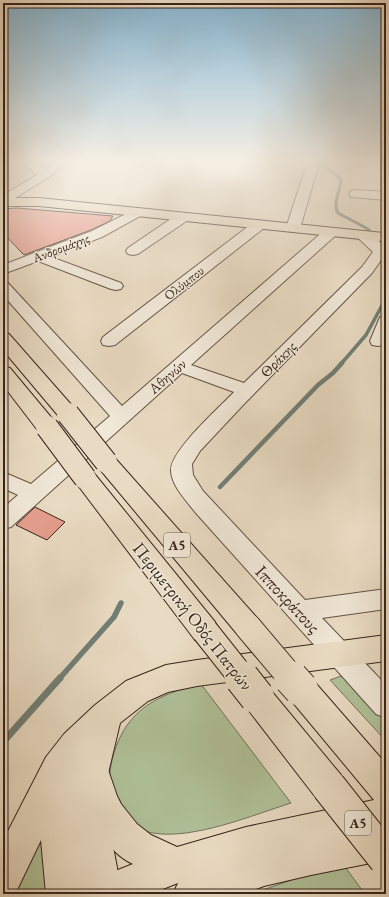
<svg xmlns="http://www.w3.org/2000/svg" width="389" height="897" font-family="'EB Garamond',serif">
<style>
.green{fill:#b0c199;stroke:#74725a}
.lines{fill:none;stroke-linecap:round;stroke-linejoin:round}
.stream-far4{stroke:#717f77;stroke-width:3}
.stream-far3{stroke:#717f77;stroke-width:3.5}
.stream-far2{stroke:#717f77;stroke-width:4.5}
.stream-far1{stroke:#717f77;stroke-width:5.5}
.stream{stroke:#717f77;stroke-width:7}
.building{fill:#e59e8e;stroke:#37241b}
.minor-casing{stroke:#645245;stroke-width:2}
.major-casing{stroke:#37241b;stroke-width:2}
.highway-casing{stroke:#37241b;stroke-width:2}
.minor{fill:#f1e8d8;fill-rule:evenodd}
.major{fill:#e9dbc3;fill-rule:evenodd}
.highway{fill:#e9dbc3;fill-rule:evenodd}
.highway-bridge-far2-casing{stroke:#37241b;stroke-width:24;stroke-linecap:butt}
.highway-bridge-far1-casing{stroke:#37241b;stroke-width:28;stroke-linecap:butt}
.highway-bridge-casing{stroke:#37241b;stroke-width:36;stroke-linecap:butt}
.highway-bridge-far2{stroke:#e9dbc3;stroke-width:22}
.highway-bridge-far1{stroke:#e9dbc3;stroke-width:26}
.highway-bridge{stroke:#e9dbc3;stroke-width:34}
.labels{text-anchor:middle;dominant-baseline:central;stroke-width:3;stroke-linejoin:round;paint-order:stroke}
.far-street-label{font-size:13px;fill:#37241b;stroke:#f1e8d8}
.shield{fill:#f1e8d8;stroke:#6f5f54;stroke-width:1}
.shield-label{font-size:14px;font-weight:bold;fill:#37241b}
.street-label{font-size:15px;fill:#37241b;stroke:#f1e8d8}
.near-street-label{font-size:18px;fill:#37241b;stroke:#f1e8d8}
</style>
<rect width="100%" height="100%" fill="#e9dbc3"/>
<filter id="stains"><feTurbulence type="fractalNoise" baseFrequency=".005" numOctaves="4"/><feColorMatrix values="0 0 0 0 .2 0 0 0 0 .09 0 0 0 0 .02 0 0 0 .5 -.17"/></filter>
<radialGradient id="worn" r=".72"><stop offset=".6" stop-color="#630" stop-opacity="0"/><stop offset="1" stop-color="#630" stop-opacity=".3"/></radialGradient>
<g class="green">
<path d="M341,676l45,44v21l-56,-61z"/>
<path d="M201,684l90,119c-38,12 -98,37 -138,30 -18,-3 -24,-13 -32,-28 -3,-6 -8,-13 -10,-19 -3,-10 0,-23 3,-33 13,-44 45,-59 87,-69z"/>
<path d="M42,829l10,65h-43z"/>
<path d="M345,867l20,27h-114l49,-17z"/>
</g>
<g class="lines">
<path class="stream-far4" d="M317,161l24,18c0,11 -9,25 -3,34l30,16 18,21"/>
<path class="stream-far3" d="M341,364l25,-29 20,-37"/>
<path class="stream-far2" d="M220,487l98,-102 15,-12 9,-10"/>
<path class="stream-far1" d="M59,679l55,-62 7,-14"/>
<path class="stream" d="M3,742l57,-64"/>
</g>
<g class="building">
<path d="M17,208l96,8 -3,5 -19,9 -67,25 -21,-22v-24z"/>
<path d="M35,507l30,15 -18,18 -31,-15z"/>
</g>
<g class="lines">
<g class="minor-casing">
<g id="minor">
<path d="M20,161h13l12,9 11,-9h13l-20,16 -42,26 -4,1v-9l34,-20z"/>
<path d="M312,164l4,1 2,2 -18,61 -2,3h-10l-2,-3 20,-61 2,-2z"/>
<path d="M355,190l31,2v8l-35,-3 -2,-3 2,-3z"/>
<path d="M138,208l4,1 2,3 -2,3 -40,22 -51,20 70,26 2,3 -2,3 -5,1 -5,-1 -73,-28 -35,13v-9l89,-34z"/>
<path d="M183,213l5,1 1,3 -1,3 -50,34 -5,1 -5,-1 -2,-3 2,-3 50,-34z"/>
<path d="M259,221l5,1 2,3 -2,3 -149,117 -6,1 -6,-1 -2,-4 2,-4 151,-115z"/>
<path d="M331,228l5,1 2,3 -2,3 -145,130 53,18 118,-116 11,-15 -17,-16 2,-3c11,-2 27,10 28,20l-14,20 -128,131 -44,47 -8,13 1,11 10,16 102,109 81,-11v20l-64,9 64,67v33l-10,-4 -181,-202c-9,-12 -24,-27 -24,-42 0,-20 49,-63 63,-78l-52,-19 -171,154 -8,2v-21l15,-13 -15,-7v-16l28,12 79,-68 -107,-121v-13l5,1 114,123 204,-177z"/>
<path d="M386,315v26l-2,4 -6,1 -6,-1 -2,-4 10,-24z"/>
</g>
</g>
<g class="major-casing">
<g id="major">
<path d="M3,198h36l345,35h2v10l-6,-2 -341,-35h-36z"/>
<path d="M386,635v26l-189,25 -29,6 -20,9 -28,22 -15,63 2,29 15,79h-38l-7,-54 7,54h-38l-5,-54 -25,52 -5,2h-8v-53l43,-84 18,-23 31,-29 31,-24 40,-16 31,-5z"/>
</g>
</g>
<g class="highway-casing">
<g id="highway">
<path d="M3,333l6,1 66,75 3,5 -3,5 -7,2 -7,-2 -58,-69z"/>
<path d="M3,366l7,2 45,54 3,5 -3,5 -8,2 -8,-2 -36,-47z"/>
<path d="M106,454l8,3 144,162 4,8 -4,8 -10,4 -10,-4 -140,-168 -3,-5 3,-5z"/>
<path d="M85,470l8,2 122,150 4,9 -4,9 -10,3 -10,-3 -118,-156 -4,-6 4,-6z"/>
<path d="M301,675l11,4 74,85v96l-75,15 -47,11 -21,8h-70l5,-11 -28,11h-66l6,-13 43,-17c-29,-13 -45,-51 -53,-79 -2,-5 -5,-11 -4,-15 0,-4 3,-8 4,-12l12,-4 12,4 13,38 4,8 16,20 14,11 26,12 69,-20 128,-27 -84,-101 -4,-10 4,-10z"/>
<path d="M257,683l11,4 73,88 5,12 -5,12 -12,5 -12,-5 -71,-92 -4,-10 4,-10z"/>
</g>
</g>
<use href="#minor" class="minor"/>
<use href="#major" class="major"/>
<use href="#highway" class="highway"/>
<g class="highway-bridge-far2-casing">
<g id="highway-bridge-far2">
<path d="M68,414l38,48"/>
<path d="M47,427l38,51"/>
</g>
</g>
<g class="highway-bridge-far1-casing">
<g id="highway-bridge-far1">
<path d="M248,627l44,52"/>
<path d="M205,631l38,48"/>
</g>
</g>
<g class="highway-bridge-casing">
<g id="highway-bridge">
<path d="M242,678l15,19"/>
<path d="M291,678l10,11"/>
<path d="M329,787l57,72"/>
</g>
</g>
<use href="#highway-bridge-far2" class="highway-bridge-far2"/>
<use href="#highway-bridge-far1" class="highway-bridge-far1"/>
<use href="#highway-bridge" class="highway-bridge"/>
</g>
<linearGradient id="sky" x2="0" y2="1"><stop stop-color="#87b7d4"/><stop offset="0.56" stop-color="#f5efe4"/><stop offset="1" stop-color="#f5efe4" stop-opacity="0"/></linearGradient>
<rect width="389" height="287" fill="url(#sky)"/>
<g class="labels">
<g class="far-street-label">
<text transform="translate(61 248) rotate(-21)">Ανδρομάχης</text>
<text transform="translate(184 283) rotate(-38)">Ολύμπου</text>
</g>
<g class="shield">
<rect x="164" y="533" width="26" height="24" rx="3"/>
<rect x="345" y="811" width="26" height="24" rx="3"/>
</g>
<g class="shield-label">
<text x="177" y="545">Α5</text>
<text x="358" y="823">Α5</text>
</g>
<g class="street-label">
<text transform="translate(278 359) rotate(-45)">Θράκης</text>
<text transform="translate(167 376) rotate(-41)">Αθηνών</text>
</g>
<g class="near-street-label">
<text transform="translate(288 599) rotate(47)">Ιπποκράτους</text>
<text transform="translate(193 616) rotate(52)">Περιμετρική Οδός Πατρών</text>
</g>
</g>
<rect width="389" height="897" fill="none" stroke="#e9dbc3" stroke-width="16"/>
<rect x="4" y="4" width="381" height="889" fill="none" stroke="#37241b" stroke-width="2"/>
<rect x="8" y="8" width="373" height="881" fill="none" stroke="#37241b"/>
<rect width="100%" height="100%" filter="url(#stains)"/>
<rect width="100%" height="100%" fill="url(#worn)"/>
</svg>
